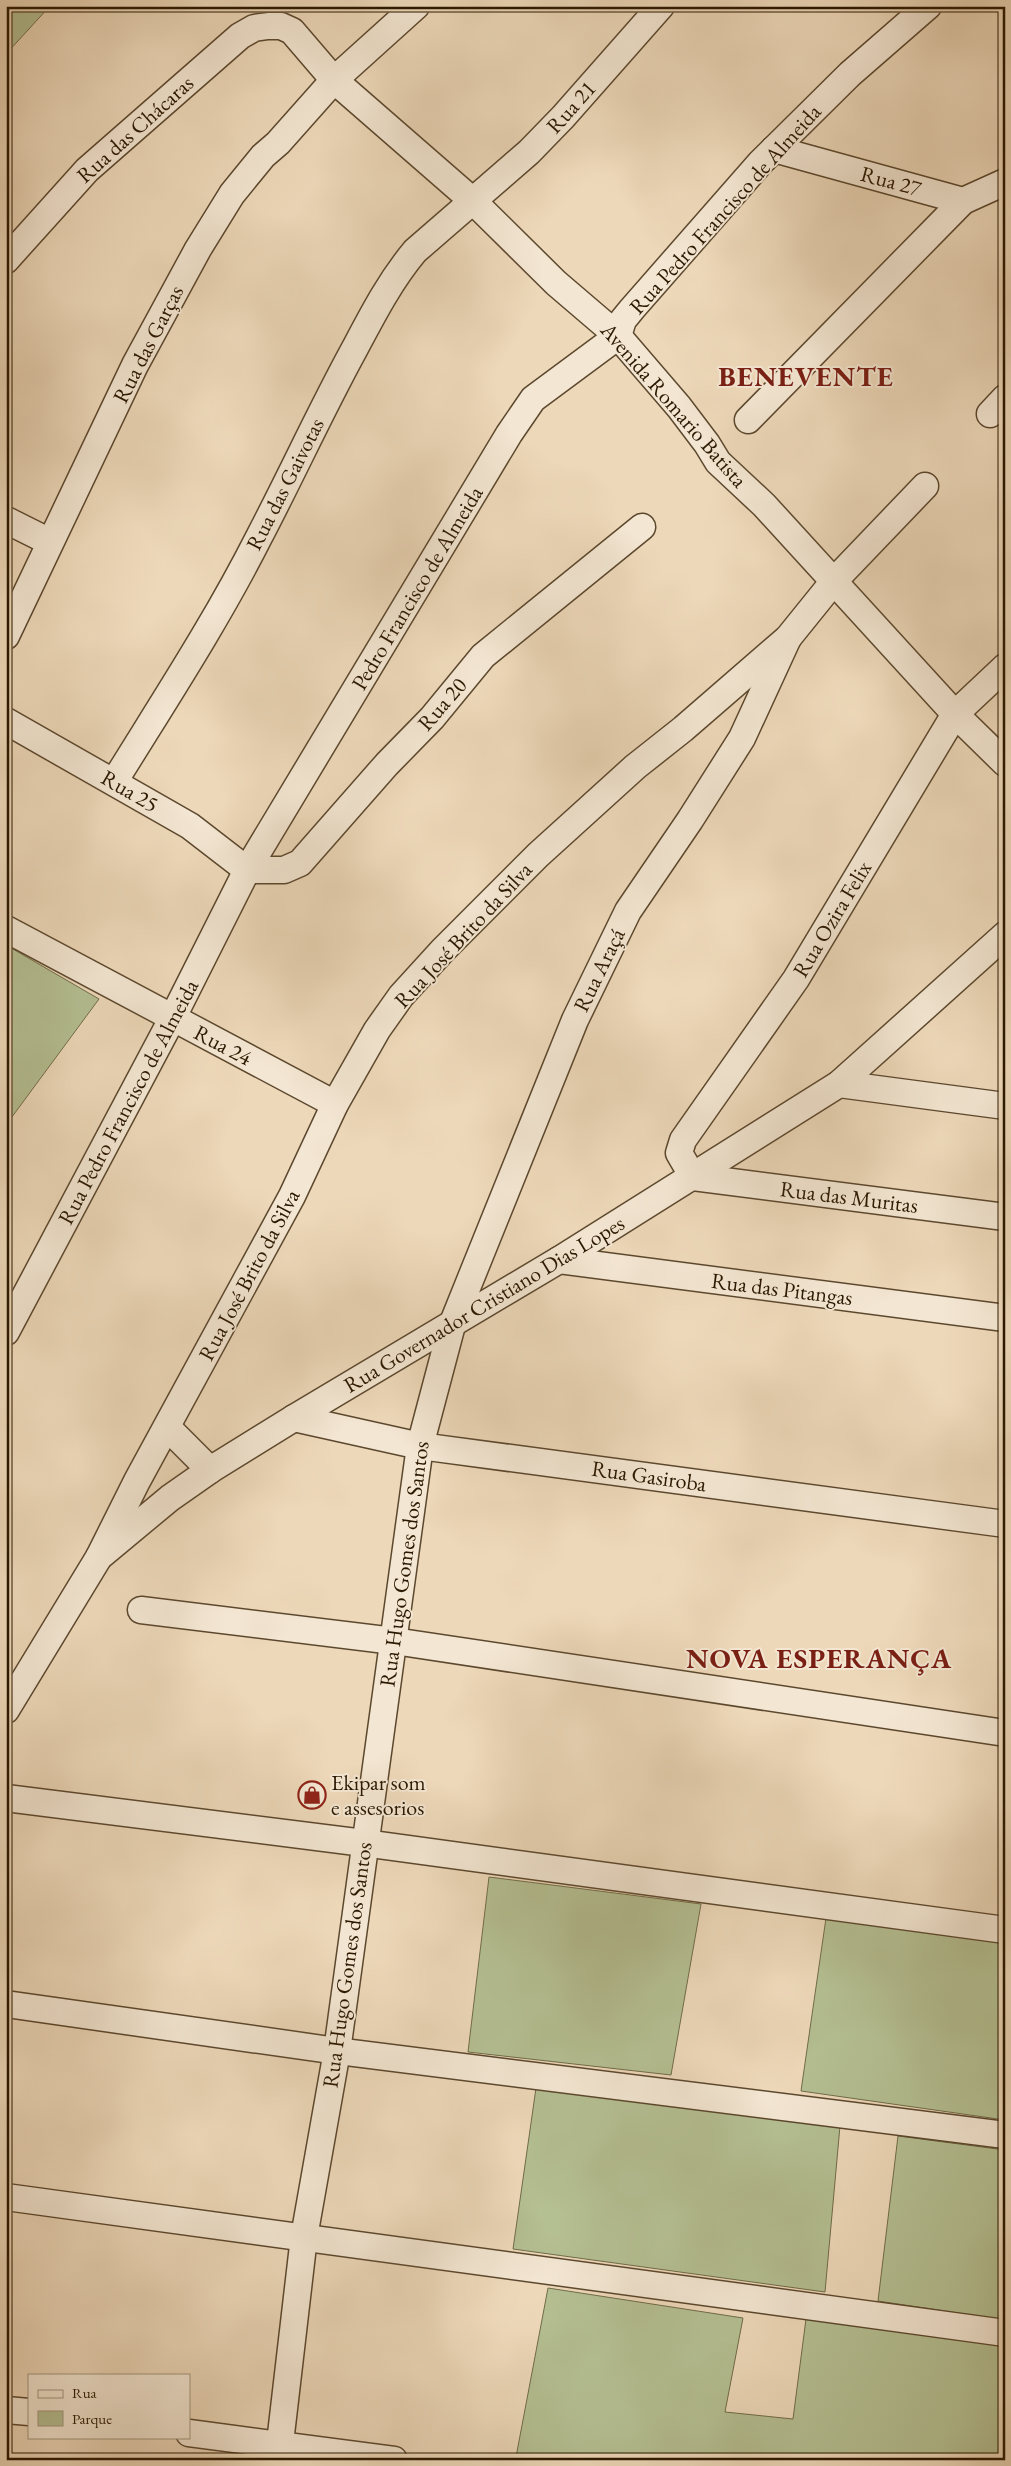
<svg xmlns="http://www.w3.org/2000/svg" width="1011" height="2466" font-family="'EB Garamond',serif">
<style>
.green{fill:#b4bf92;stroke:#706c49}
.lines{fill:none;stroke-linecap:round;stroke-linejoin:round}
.minor-casing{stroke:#5c482e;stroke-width:29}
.minor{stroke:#f3e6d2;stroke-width:26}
.labels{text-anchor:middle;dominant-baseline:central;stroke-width:4;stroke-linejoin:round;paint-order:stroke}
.street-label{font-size:22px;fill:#2b1800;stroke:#f3e6d2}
.poi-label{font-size:22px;fill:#2b1800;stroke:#f3e6d2;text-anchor:start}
.district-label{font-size:28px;font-weight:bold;letter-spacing:1px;fill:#7a1f14;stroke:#f3e6d2}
</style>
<rect width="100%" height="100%" fill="#edd8b9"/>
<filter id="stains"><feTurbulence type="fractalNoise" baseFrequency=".004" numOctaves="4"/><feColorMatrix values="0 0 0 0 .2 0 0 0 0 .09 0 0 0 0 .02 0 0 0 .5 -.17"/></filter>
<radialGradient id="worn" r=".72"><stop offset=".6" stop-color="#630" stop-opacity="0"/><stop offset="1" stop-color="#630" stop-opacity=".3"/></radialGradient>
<g class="green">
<path d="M6,6h44l-44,48z"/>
<path d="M6,945l93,54 -93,126z"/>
<path d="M489,1877l212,27 -30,171 -203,-23z"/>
<path d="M826,1918l179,23v179l-204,-29z"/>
<path d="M536,2088l304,38 -15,166 -312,-43z"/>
<path d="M898,2136l107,14v170l-127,-19z"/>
<path d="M548,2288l195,30 -18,94 68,7 13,-100 199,27v114h-472l-17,-3z"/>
</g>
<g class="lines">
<g class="minor-casing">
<g id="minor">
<path d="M774,149l189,52 42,-19"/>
<path d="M6,260l81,-90 153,-134 14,-8 14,-2h13l11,5 42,49 140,122 82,81 62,53 61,71 28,37 11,18 46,43 191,209 50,49"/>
<path d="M990,414l15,-16"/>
<path d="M748,420l215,-219"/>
<path d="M6,520l44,22"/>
<path d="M6,636l129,-271 63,-116 34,-55 31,-38 15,-13 56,-63 82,-74"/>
<path d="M1005,667l-50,47 -159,265 -113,161 -4,13 14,24 312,40"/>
<path d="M6,721l184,105 57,44"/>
<path d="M114,782c50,-81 102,-160 145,-245 33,-63 62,-127 96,-189 18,-34 35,-67 60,-97l114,-99 34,-35 98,-111"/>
<path d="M247,870h37l16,-7 87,-99 45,-46 51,-62 159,-129"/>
<path d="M6,929l329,175"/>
<path d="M839,1084l166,22"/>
<path d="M559,1260l446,58"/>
<path d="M6,1332l166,-313 75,-149 262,-436 24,-35 85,-63 5,-16 9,-11 128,-146 90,-89 78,-68"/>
<path d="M294,1418l126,28 585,78"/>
<path d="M167,1427l43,43"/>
<path d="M99,1557l38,-76 155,-285 43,-92 42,-74 24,-34 41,-45 96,-96 97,-88 48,-38 105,-91 46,-57 91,-95"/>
<path d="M141,1610l253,31 611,92"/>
<path d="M6,1710l93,-153 71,-59 40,-28 84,-52 265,-158 280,-176 166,-149"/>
<path d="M6,1798l358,45 641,87"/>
<path d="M6,2004l331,47 668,84"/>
<path d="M6,2197l999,136"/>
<path d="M6,2410l23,2"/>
<path d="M189,2433l205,27"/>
<path d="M278,2460l26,-223 33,-186 83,-605 32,-121 123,-305 53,-109 62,-91 52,-82 46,-100"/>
</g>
</g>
<use href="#minor" class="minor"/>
</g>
<defs>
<g id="shop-ring" transform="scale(1.4375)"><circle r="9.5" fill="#f3e6d2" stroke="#8f2418" stroke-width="1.5"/><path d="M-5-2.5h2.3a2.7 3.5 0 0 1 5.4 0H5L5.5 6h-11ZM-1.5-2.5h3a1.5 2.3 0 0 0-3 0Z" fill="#8f2418"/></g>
</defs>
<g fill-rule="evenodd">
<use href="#shop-ring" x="312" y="1795"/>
</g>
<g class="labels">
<g class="street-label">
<text transform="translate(571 107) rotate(-48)">Rua 21</text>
<text transform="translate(135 129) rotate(-42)">Rua das Chácaras</text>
<text transform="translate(891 181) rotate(15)">Rua 27</text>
<text transform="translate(725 209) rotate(-48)">Rua Pedro Francisco de Almeida</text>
<text transform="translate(148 344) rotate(-63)">Rua das Garças</text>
<text transform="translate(674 405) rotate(49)">Avenida Romario Batista</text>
<text transform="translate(285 484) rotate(-63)">Rua das Gaivotas</text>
<text transform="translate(417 588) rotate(-59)">Pedro Francisco de Almeida</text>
<text transform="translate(442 704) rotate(-49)">Rua 20</text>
<text transform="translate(130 791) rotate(30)">Rua 25</text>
<text transform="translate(832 919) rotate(-59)">Rua Ozira Felix</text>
<text transform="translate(463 935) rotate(-47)">Rua José Brito da Silva</text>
<text transform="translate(599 970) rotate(-64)">Rua Araçá</text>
<text transform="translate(223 1045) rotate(28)">Rua 24</text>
<text transform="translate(128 1102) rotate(-62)">Rua Pedro Francisco de Almeida</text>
<text transform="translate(849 1197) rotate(7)">Rua das Muritas</text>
<text transform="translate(249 1275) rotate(-62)">Rua José Brito da Silva</text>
<text transform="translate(782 1289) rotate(7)">Rua das Pitangas</text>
<text transform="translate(484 1304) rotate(-31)">Rua Governador Cristiano Dias Lopes</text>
<text transform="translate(649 1476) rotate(8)">Rua Gasiroba</text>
<text transform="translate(404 1564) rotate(-82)">Rua Hugo Gomes dos Santos</text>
<text transform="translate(347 1965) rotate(-82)">Rua Hugo Gomes dos Santos</text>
</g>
<g class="poi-label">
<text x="331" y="1782">Ekipar som<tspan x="331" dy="25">e assesorios</tspan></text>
</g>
<g class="district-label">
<text x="806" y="376">BENEVENTE</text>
<text x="819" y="1658">NOVA ESPERANÇA</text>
</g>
</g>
<rect width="1011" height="2466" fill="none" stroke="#edd8b9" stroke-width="25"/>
<rect x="8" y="8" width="996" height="2451" fill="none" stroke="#2b1800" stroke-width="2.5"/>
<rect x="12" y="12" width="986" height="2441" fill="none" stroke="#2b1800"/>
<rect x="28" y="2374" width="162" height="65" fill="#f3e6d2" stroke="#a3947e"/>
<rect x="38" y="2390" width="25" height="8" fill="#f3e6d2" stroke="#a3947e"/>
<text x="72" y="2398" font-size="15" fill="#2b1800">Rua</text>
<rect x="38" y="2411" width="25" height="15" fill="#b4bf92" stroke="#a3947e"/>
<text x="72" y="2424" font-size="15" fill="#2b1800">Parque</text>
<rect width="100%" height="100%" filter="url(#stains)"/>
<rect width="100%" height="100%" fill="url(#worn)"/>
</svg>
